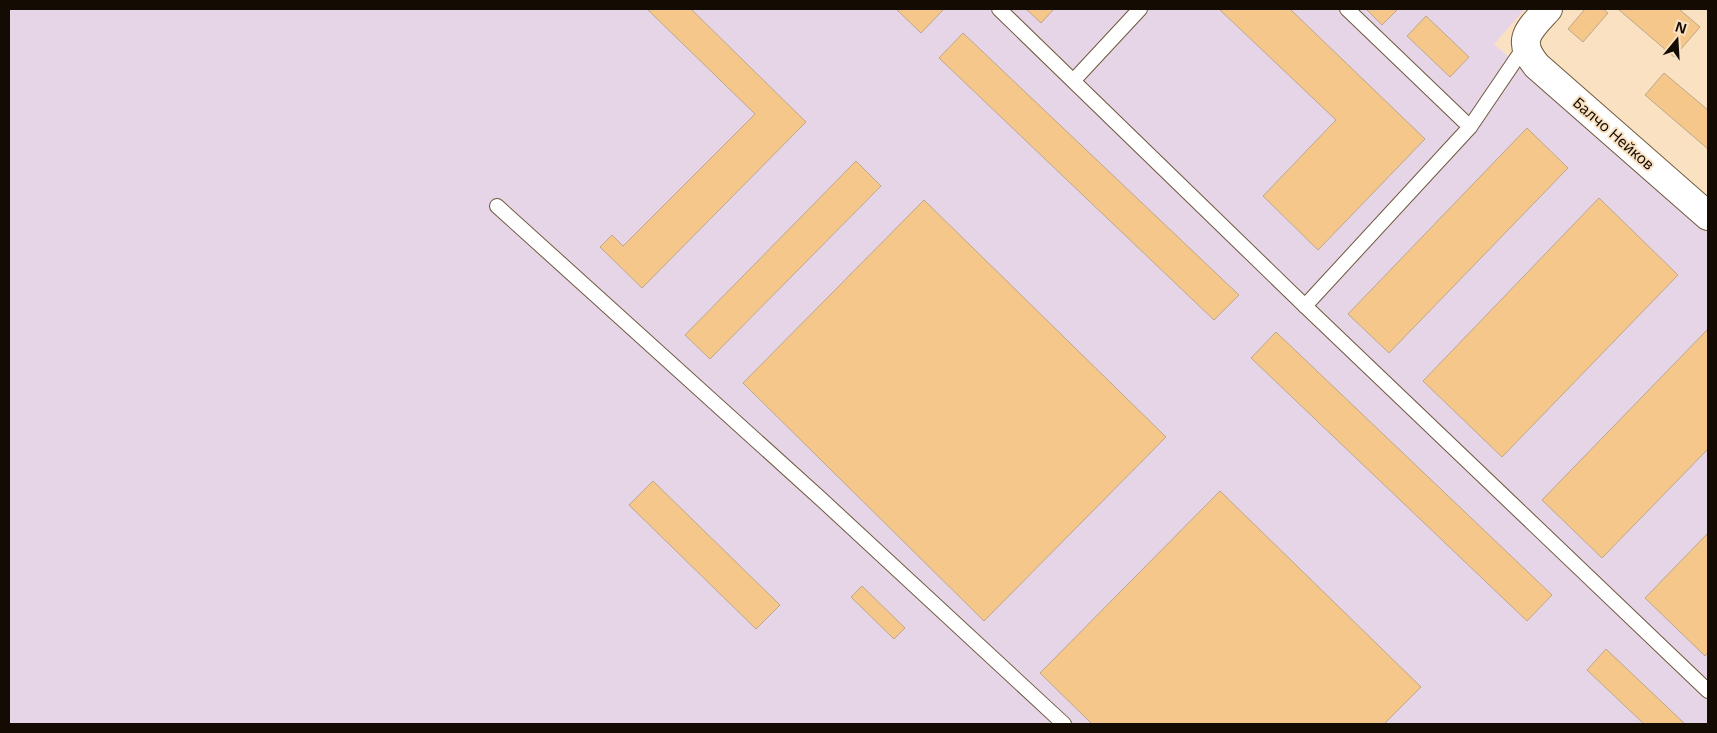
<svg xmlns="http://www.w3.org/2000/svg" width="1717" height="733" font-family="'Noto Sans',sans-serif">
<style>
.industrial{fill:#e6d5e7}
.building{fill:#f6c78a;stroke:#bea789}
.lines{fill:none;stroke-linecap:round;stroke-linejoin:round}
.service-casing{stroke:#6e593d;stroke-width:16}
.minor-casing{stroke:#6e593d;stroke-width:30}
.service{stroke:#fff;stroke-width:14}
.minor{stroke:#fff;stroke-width:28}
.labels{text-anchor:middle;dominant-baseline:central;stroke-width:4;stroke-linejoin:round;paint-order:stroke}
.street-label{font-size:15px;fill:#140c03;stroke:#fae1c2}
</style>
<rect width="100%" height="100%" fill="#fae1c2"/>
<path class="industrial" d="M9,9h1516l-31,35 214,186v494h-1699z"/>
<g class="building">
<path d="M647,9h44l115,113 -164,166 -42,-41 12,-12 11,11 132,-132z"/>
<path d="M896,9h48l-23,24z"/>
<path d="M1026,9h28l-13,14z"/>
<path d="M1219,9h71l135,130 -107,111 -55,-54 73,-76z"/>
<path d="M1366,9h32l-16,16z"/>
<path d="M1585,9h18l5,4 -25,29 -15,-13z"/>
<path d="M1618,9h61l21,18 -26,30z"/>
<path d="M1426,16l43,41 -19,20 -43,-41z"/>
<path d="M963,33l276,262 -25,25 -275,-262z"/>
<path d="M1664,73l44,37v39l-63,-54z"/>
<path d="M1527,128l41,40 -179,185 -41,-39z"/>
<path d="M856,161l25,25 -171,173 -25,-24z"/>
<path d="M1599,198l79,77 -176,182 -79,-76z"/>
<path d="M924,200l242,237 -182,184 -241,-238z"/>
<path d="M1708,329v120l-106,109 -60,-58z"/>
<path d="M1276,332l276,263 -25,26 -276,-263z"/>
<path d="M653,481l127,124 -24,24 -127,-124z"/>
<path d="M1220,491l201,196 -37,37h-292l-52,-51z"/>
<path d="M1708,533v119l-3,4 -60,-58z"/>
<path d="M862,586l43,42 -11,11 -43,-42z"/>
<path d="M1606,649l79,75h-41l-57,-54z"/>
</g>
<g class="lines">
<g class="service-casing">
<g id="service">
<path d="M999,9l306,297 403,385"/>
<path d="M1347,9l123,118"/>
<path d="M1074,80l66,-71"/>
<path d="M497,206l324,293 243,225"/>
<path d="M1305,306l165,-179 55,-81"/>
</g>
</g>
<g class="minor-casing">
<path id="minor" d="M1548,9c-19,21 -33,31 -11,57l171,150"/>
</g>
<use href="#service" class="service"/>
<use href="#minor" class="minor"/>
</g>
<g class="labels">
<g class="street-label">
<text transform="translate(1614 133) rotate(41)">Балчо Нейков</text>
</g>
</g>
<rect width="1717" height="733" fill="none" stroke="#140c03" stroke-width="20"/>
<g transform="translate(1677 40) rotate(18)" stroke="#fae1c2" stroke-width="4" paint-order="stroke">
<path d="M0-4L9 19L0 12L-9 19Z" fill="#140c03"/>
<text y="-8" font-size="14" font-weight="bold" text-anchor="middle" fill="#140c03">N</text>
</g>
</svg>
